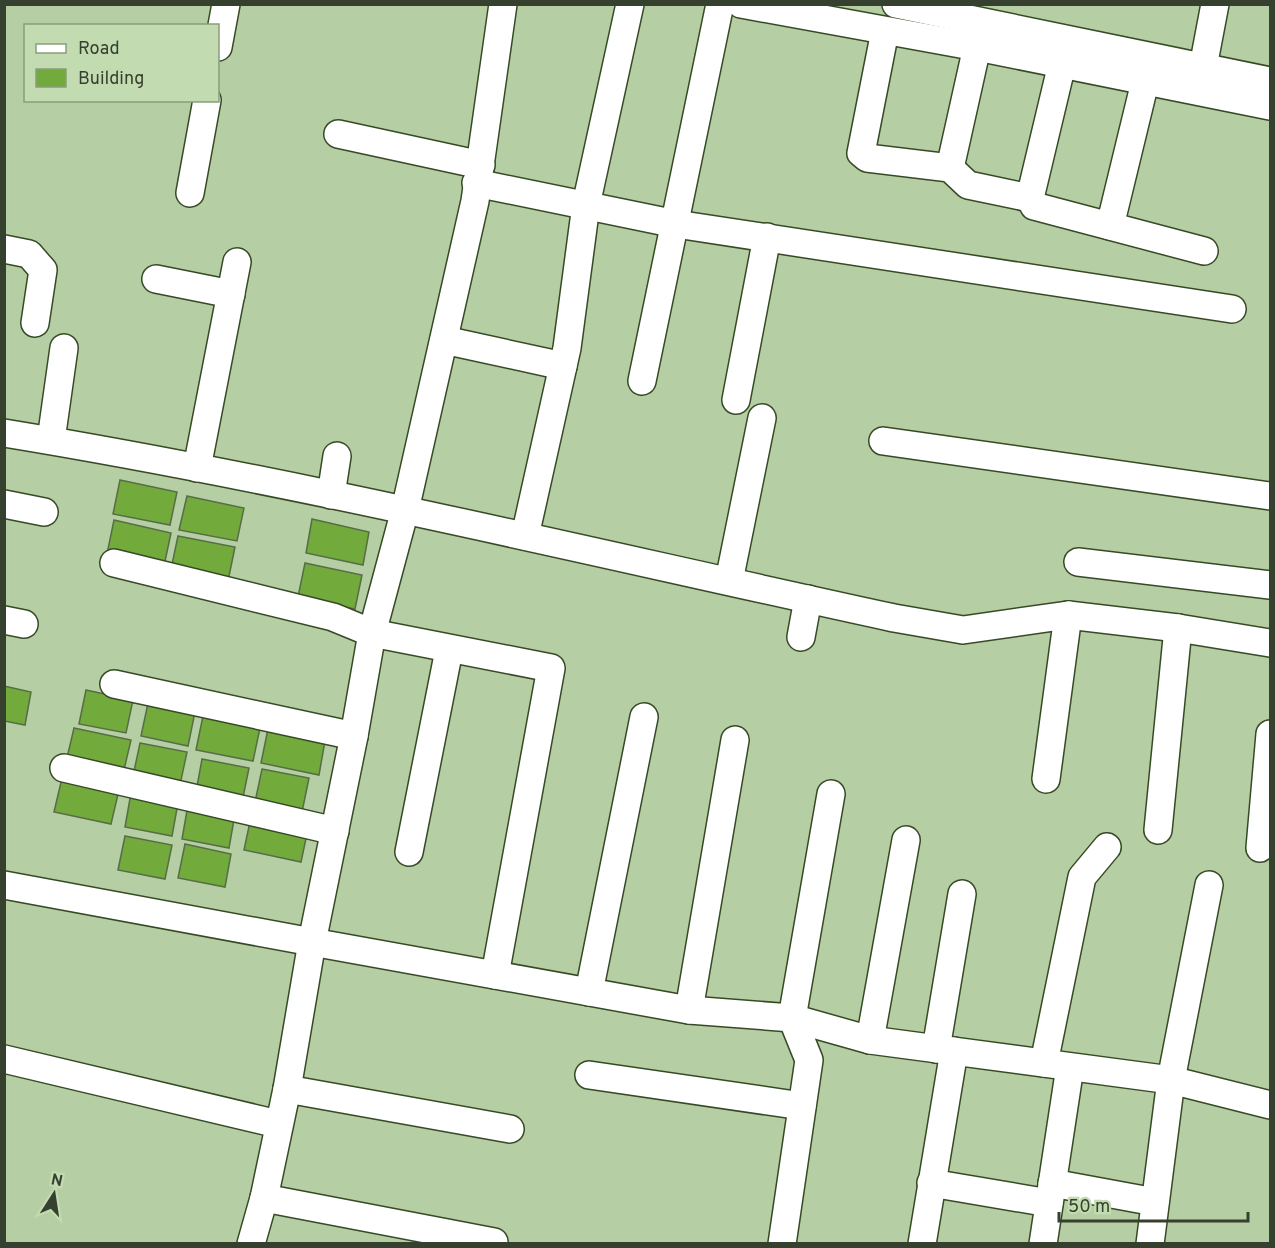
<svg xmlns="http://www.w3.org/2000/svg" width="1275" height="1248" font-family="Overpass,sans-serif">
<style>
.building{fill:#72aa3c;stroke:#576d47;stroke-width:1.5}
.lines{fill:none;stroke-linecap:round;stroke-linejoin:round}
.minor-casing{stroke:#364a26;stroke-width:30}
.minor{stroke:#fff;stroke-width:27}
</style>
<rect width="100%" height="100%" fill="#b5cea3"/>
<g class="building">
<path d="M120,480l57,12 -7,33 -57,-11z"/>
<path d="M187,496l57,12 -7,33 -58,-11z"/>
<path d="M312,519l57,13 -6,33 -57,-12z"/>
<path d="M114,520l57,13 -7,33 -57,-12z"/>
<path d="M178,536l57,11 -7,34 -57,-12z"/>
<path d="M305,563l57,12 -7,34 -57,-12z"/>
<path d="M4,686l27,6 -6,33 -21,-4z"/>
<path d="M86,690l47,10 -7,33 -47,-9z"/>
<path d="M148,703l47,9 -7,34 -47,-10z"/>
<path d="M203,716l57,12 -7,33 -57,-11z"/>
<path d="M74,728l57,12 -8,34 -57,-12z"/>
<path d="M268,729l57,12 -6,34 -58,-12z"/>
<path d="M140,743l47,9 -7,33 -47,-9z"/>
<path d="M202,759l47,9 -7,34 -46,-10z"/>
<path d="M262,769l47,9 -7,34 -47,-10z"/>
<path d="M62,778l57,12 -8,34 -57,-12z"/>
<path d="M131,793l47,10 -6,33 -47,-9z"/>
<path d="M188,805l47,9 -6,34 -47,-9z"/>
<path d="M251,817l57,12 -7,33 -57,-12z"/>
<path d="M125,836l47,9 -7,34 -47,-9z"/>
<path d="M185,844l46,10 -6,33 -47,-9z"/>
</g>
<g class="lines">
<g class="minor-casing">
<g id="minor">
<path d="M741,4l236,43 293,59"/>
<path d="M896,4l374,77"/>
<path d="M885,31l-24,122 6,5 83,10 18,17 62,13 32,-134"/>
<path d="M218,47l8,-43"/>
<path d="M1200,83l15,-79"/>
<path d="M338,134l143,31"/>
<path d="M950,168l27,-121"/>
<path d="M476,183l200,41 556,85"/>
<path d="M190,193l17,-93"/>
<path d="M1030,198l4,8 170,45"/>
<path d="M1110,226l35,-144"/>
<path d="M4,249l25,5 14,16 -8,53"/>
<path d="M156,279l75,15"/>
<path d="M444,340l119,26"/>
<path d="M642,381l78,-377"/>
<path d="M736,400l31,-163"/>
<path d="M4,433c299,49 594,121 890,185l69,12 105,-15 110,13 92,15"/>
<path d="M51,440l13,-92"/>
<path d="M883,441l387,55"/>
<path d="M197,468l40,-206"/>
<path d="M331,495l6,-39"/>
<path d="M4,504l40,8"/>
<path d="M525,536l42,-188 19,-143 44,-201"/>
<path d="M1078,562l192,23"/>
<path d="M114,563l219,54 39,16 179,35 -56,307"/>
<path d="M729,581l33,-163"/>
<path d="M4,620l20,4"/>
<path d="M801,637l7,-38"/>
<path d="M114,684l240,52"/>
<path d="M64,768l271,63"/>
<path d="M1046,779l22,-164"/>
<path d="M1158,830l20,-202"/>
<path d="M1260,848l10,-114"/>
<path d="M409,852l40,-202"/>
<path d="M4,885l308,57 377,68 103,8 78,22 301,40 99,25"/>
<path d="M589,992l55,-275"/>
<path d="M689,1010l46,-270"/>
<path d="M870,1040l36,-200"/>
<path d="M936,1049l26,-155"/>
<path d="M4,1059l274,65"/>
<path d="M1044,1063l38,-186 25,-30"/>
<path d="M589,1075l213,31"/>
<path d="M287,1089l223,40"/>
<path d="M931,1183l118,20"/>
<path d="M1052,1183l103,19"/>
<path d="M264,1198l230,44"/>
<path d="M251,1244l13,-46 23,-109 25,-147 42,-206 18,-103 33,-123 70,-309 28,-197"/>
<path d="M782,1244l27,-184 -17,-42 39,-224"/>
<path d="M922,1244l32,-193"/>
<path d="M1043,1244l27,-177"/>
<path d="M1150,1244l21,-164 38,-195"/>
</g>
</g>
<use href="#minor" class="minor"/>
</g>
<rect width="1275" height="1248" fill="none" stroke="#36402e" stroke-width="12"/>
<rect x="24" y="24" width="195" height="78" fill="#c2dbb0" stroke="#8a9d7c" stroke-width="1.5"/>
<rect x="36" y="44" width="30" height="9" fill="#ffffff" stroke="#8a9d7c" stroke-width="1.5"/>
<text x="78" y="54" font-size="18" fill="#36402e">Road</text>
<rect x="36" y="69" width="30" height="18" fill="#72aa3c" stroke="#8a9d7c" stroke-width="1.5"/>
<text x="78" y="84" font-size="18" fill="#36402e">Building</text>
<g transform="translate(54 1194) rotate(12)" stroke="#c2dbb0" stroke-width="4.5" paint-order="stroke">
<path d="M0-4.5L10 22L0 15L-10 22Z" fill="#36402e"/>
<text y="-9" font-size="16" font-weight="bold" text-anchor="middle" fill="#36402e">N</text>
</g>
<path d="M1059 1212v9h189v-9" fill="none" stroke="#36402e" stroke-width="3"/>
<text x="1068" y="1212" font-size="18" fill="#36402e" stroke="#c2dbb0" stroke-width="4.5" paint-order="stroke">50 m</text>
</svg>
